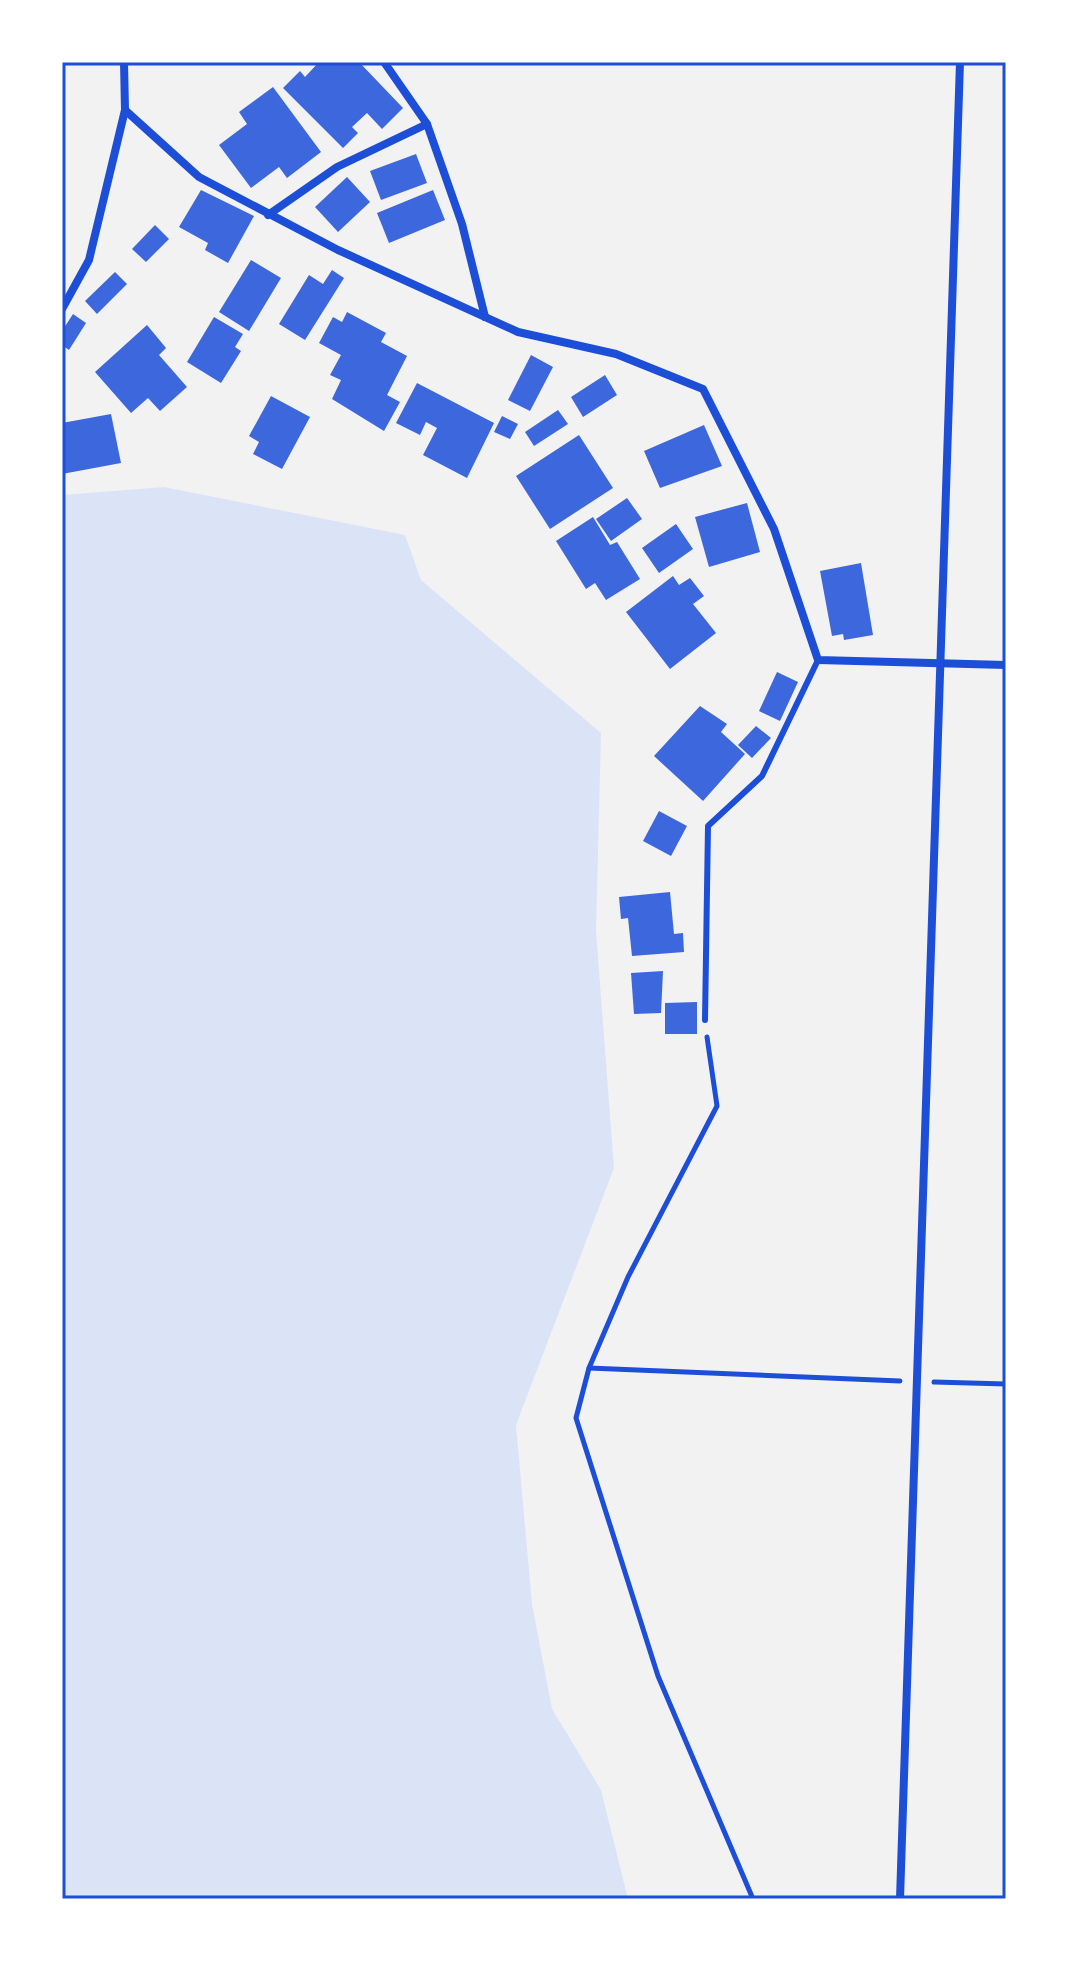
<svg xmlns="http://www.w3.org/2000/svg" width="1068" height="1961" font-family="'DejaVu Sans',sans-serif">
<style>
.green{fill:#dbe4f7}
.building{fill:#3d67dc}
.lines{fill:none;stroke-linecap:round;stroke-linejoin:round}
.path{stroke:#1d4ed8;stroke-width:5}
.service{stroke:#1d4ed8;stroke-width:6}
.minor{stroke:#1d4ed8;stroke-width:8}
.neatline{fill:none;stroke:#1d4ed8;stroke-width:3}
</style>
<rect width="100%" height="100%" fill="#f2f2f2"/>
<path class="green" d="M164,487l241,48 16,45 180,153 -5,198 18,237 -98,257 16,179 20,105 49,81 27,109h-566v-1404z"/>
<g class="building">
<path d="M319,62h40l44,46 -21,21 -15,-16 -15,14 6,6 -15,15 -60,-60 17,-17 5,6z"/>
<path d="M273,87l48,65 -34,26 -8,-11 -28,21 -32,-43 28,-21 -8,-12z"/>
<path d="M416,154l11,29 -46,17 -11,-29z"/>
<path d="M347,177l23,25 -32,30 -23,-25z"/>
<path d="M201,190l53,26 -26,47 -23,-13 3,-7 -29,-16z"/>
<path d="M433,190l12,30 -56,23 -12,-30z"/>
<path d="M155,225l14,14 -23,23 -14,-13z"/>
<path d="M251,260l30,18 -32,53 -30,-19z"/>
<path d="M332,270l12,8 -39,62 -26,-16 30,-49 14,9z"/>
<path d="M115,272l12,12 -30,30 -12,-13z"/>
<path d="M347,312l39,21 -5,9 26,14 -20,39 13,7 -16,29 -52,-32 9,-19 -11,-5 11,-20 -22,-12 14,-26 9,5z"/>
<path d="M73,314l13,9 -17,27 -7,-5v-14z"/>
<path d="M214,317l29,17 -8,13 6,4 -20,32 -34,-21z"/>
<path d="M147,325l19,23 -7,7 28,32 -27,24 -12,-13 -17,15 -36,-41z"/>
<path d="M531,355l22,12 -23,44 -22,-11z"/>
<path d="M605,375l12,20 -34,22 -12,-20z"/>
<path d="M417,383l77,40 -27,55 -44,-23 14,-27 -11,-6 -6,13 -24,-12z"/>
<path d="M271,396l39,21 -28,52 -29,-15 6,-12 -10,-6z"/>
<path d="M558,410l10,14 -34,22 -9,-14z"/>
<path d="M111,414l10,49 -59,11v-51z"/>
<path d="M502,416l16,8 -8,15 -16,-7z"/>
<path d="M704,425l18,41 -62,22 -16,-37z"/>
<path d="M579,435l34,53 -63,41 -34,-53z"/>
<path d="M627,498l15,21 -31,22 -15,-22z"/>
<path d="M747,503l13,49 -51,15 -14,-50z"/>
<path d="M593,517l17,28 7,-3 23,37 -34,21 -11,-17 -9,6 -30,-48z"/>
<path d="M676,524l17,25 -34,24 -17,-25z"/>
<path d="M861,563l12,72 -29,5 -1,-6 -11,2 -12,-65z"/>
<path d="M673,576l6,9 11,-7 14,18 -11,8 23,29 -46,36 -44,-57z"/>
<path d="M777,672l21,10 -18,39 -21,-10z"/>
<path d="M700,706l27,18 -6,8 24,22 -42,47 -49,-45z"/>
<path d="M756,726l15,12 -19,20 -14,-13z"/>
<path d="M659,811l28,15 -16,30 -28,-15z"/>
<path d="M670,892l4,42 9,-1 1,19 -52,4 -4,-38 -7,1 -2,-22z"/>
<path d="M663,971l-2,42 -27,1 -3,-41z"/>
<path d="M697,1002v32h-32v-31z"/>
</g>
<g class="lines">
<g class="path">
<path d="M707,1037l10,69 -89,171 -39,91 -13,50 82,258 95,223"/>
<path d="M589,1368l311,13"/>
<path d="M934,1382l72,2"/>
</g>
<path class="service" d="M705,1020l3,-194 54,-50 56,-116"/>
<g class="minor">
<path d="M124,62l1,48 74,67 139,73 180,82 98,22 87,35 71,140 44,131 188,5"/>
<path d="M427,124l35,100 23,93"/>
<path d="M268,215l69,-48 90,-43 -43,-62"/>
<path d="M62,309l27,-49 36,-150"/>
<path d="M900,1899l60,-1837"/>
</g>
</g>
<rect width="1068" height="1961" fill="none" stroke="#ffffff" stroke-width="128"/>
<rect x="64" y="64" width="940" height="1833" class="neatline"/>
</svg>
